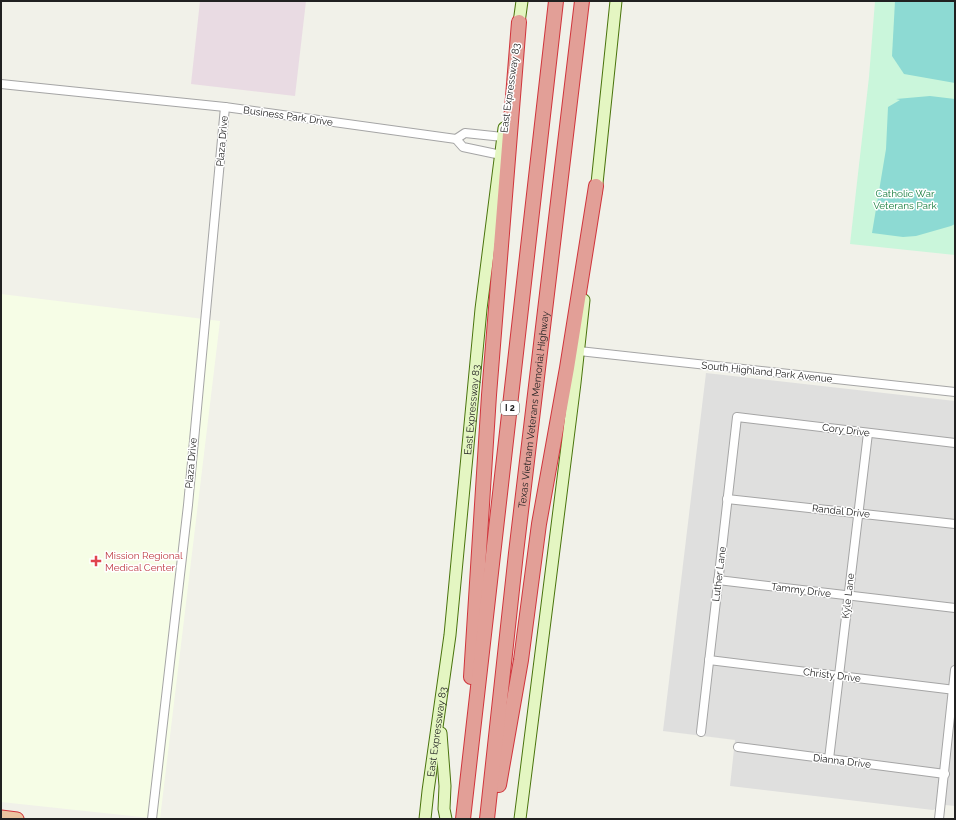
<svg xmlns="http://www.w3.org/2000/svg" width="956" height="820" font-family="Raleway,sans-serif">
<style>
.residential{fill:#dfdfde}
.industrial{fill:#e9dbe3}
.education{fill:#f6fde6}
.park{fill:#caf6db}
.pitch{fill:#8ddad3}
.lines{fill:none;stroke-linecap:round;stroke-linejoin:round}
.minor-casing{stroke:#a5a5a5;stroke-width:10}
.secondary-casing{stroke:#4a740d;stroke-width:13}
.trunk-casing{stroke:#d0353c;stroke-width:15}
.motorway-casing{stroke:#d0353c;stroke-width:16}
.minor{stroke:#fff;stroke-width:8}
.secondary{stroke:#e4f6c2;stroke-width:11}
.trunk{stroke:#ecc5a0;stroke-width:13}
.motorway{stroke:#e29f97;stroke-width:14}
.health-dot{fill:#e0444e;stroke:#fff;stroke-width:1.5}
.labels{text-anchor:middle;dominant-baseline:central;stroke-width:3;stroke-linejoin:round;paint-order:stroke}
.shield{fill:#fff;stroke:#646464;stroke-width:1}
.shield-label{font-size:9px;font-weight:bold;fill:#212121}
.street-label{font-size:10px;fill:#212121;stroke:#fff}
.park-label{font-size:10px;fill:#147b3b;stroke:#fff}
.health-label{font-size:10px;fill:#be3a42;stroke:#fff;text-anchor:start}
</style>
<rect width="100%" height="100%" fill="#f1f1e9"/>
<path class="residential" d="M706,373l249,28v405l-10,-1 -12,5 -203,-24 5,-46 -72,-9z"/>
<path class="industrial" d="M200,1h106l-11,95 -104,-12z"/>
<path class="education" d="M1,294l219,27 -60,498 -159,-17z"/>
<path class="park" d="M875,1h80v254l-105,-11 19,-167z"/>
<g class="pitch">
<path d="M895,1h60v82l-51,-9 -12,-18z"/>
<path d="M930,96l25,3v125l-4,2 -35,10 -13,1 -31,-4 14,-84 2,-42 12,-7 -4,-1z"/>
</g>
<g class="lines">
<g class="minor-casing">
<g id="minor">
<path d="M1,84l224,23 231,32"/>
<path d="M501,155l-38,-8 -7,-8 9,-6 38,4"/>
<path d="M579,351l376,41"/>
<path d="M727,499l228,25"/>
<path d="M718,580l237,28"/>
<path d="M709,660l246,30"/>
<path d="M701,732l36,-315 218,26"/>
<path d="M738,747l207,27"/>
<path d="M829,759l39,-326"/>
<path d="M152,819l36,-314 37,-398"/>
<path d="M939,819l16,-149"/>
</g>
</g>
<g class="secondary-casing">
<g id="secondary">
<path d="M518,30l4,-29"/>
<path d="M596,193l20,-192"/>
<path d="M441,733l4,53 -1,23 2,10"/>
<path id="s1" d="M425,819l3,-28 22,-156 31,-326 23,-181"/>
<path d="M520,819l55,-436 9,-83"/>
</g>
</g>
<g class="trunk-casing">
<path id="trunk" d="M1,817l16,2"/>
</g>
<g class="motorway-casing">
<g id="motorway">
<path d="M471,677l18,-282 30,-373"/>
<path d="M499,785l22,-125 18,-136 28,-156 29,-182"/>
<path d="M463,819l93,-818"/>
<path id="s2" d="M487,819l29,-266 66,-552"/>
</g>
</g>
<use href="#minor" class="minor"/>
<use href="#secondary" class="secondary"/>
<use href="#trunk" class="trunk"/>
<use href="#motorway" class="motorway"/>
</g>
<path class="health-dot" d="M94 555h4v4h4v4h-4v4h-4v-4h-4v-4h4z"/>
<g class="labels">
<rect class="shield" x="501" y="401" width="18" height="14" rx="3"/>
<g class="shield-label">
<text x="510" y="408">I 2</text>
</g>
<g class="street-label">
<text transform="translate(510 88) rotate(-82)">East Expressway 83</text>
<text transform="translate(288 116) rotate(8)">Business Park Drive</text>
<text transform="translate(222 141) rotate(-85)">Plaza Drive</text>
<text transform="translate(767 372) rotate(6)">South Highland Park Avenue</text>
<text stroke="none"><textPath href="#s1" startOffset="412">East Expressway 83</textPath></text>
<text stroke="none"><textPath href="#s2" startOffset="412">Texas Vietnam Veterans Memorial Highway</textPath></text>
<text transform="translate(846 430) rotate(7)">Cory Drive</text>
<text transform="translate(191 463) rotate(-85)">Plaza Drive</text>
<text transform="translate(841 511) rotate(6)">Randal Drive</text>
<text transform="translate(719 574) rotate(-83)">Luther Lane</text>
<text transform="translate(801 590) rotate(7)">Tammy Drive</text>
<text transform="translate(848 596) rotate(-83)">Kyle Lane</text>
<text transform="translate(832 675) rotate(7)">Christy Drive</text>
<text stroke="none"><textPath href="#s1" startOffset="88">East Expressway 83</textPath></text>
<text transform="translate(842 761) rotate(7)">Dianna Drive</text>
</g>
<g class="park-label">
<text x="905" y="193">Catholic War<tspan x="905" dy="12">Veterans Park</tspan></text>
</g>
<g class="health-label">
<text x="105" y="555">Mission Regional<tspan x="105" dy="12">Medical Center</tspan></text>
</g>
</g>
<rect width="956" height="820" fill="none" stroke="#212121" stroke-width="4"/>
</svg>
